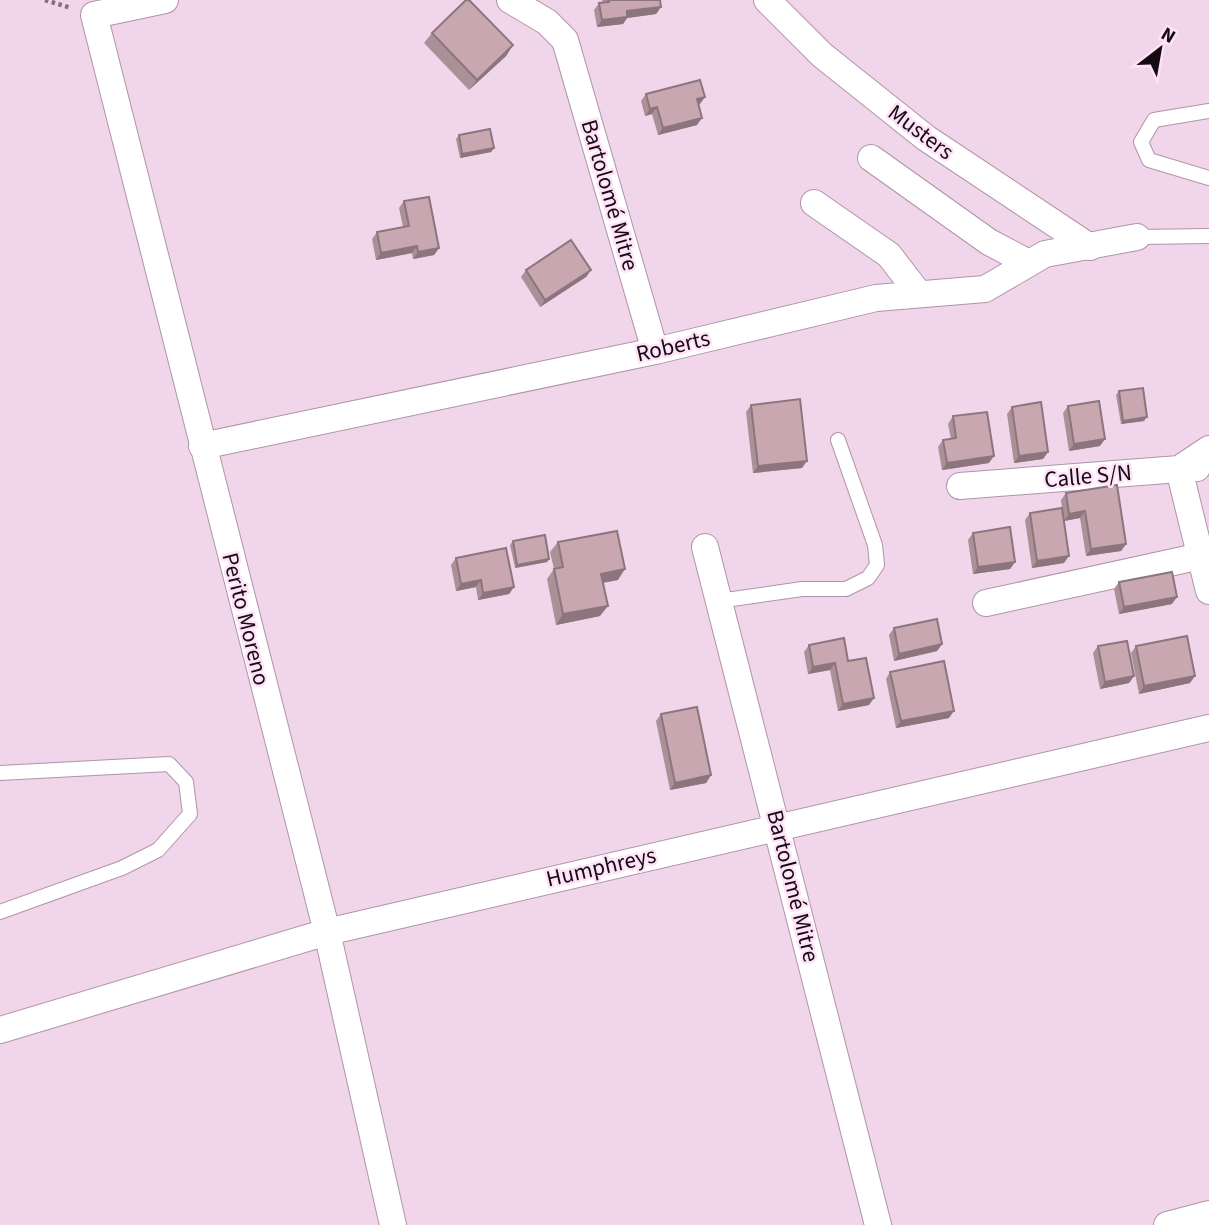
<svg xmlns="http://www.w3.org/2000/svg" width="1209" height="1225" font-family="'Source Sans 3',sans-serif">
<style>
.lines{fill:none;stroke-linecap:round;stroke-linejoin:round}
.lane-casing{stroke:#af95a9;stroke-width:16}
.street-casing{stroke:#af95a9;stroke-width:28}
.path{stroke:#82707e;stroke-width:4.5;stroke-dasharray:3.5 3.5;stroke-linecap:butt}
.lane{stroke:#fff;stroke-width:14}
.street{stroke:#fff;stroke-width:26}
.wall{fill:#ac9098}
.shaded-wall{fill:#8c757c}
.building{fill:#c8a7b1;stroke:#8c757c;stroke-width:2}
.labels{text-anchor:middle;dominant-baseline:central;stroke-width:5;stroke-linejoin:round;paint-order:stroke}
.street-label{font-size:23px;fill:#150c13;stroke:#ffe2f8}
</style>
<rect width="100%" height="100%" fill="#f1d5ea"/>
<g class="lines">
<g class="lane-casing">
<g id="lane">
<path d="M1209,111l-55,9 -13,22 8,18 60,18"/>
<path d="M1137,237l72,-1"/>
<path d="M719,601l83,-12h44l22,-11 9,-13 -2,-20 -37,-105"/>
<path d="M0,773l169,-9 17,18 4,32 -32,36 -36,18 -122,44"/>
</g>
</g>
<g class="street-casing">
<g id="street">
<path d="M165,0l-71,15 233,917 66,293"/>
<path d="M510,0l37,22 18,18 90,311"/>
<path d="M767,0l55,55 104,83 164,109"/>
<path d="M871,158l118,84 38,20"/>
<path d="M814,203l75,52 30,39"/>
<path d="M202,446l453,-95 221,-53 109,-9 60,-35 92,-17"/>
<path d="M1197,468l-18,1 30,122"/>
<path d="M960,486l219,-17 30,-20"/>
<path d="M705,547l173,678"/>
<path d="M986,603l215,-47"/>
<path d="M0,1030l327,-98 882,-204"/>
<path d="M1167,1225l42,-11"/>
</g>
</g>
<path class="path" d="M45,0l26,8"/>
<use href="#lane" class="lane"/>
<use href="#street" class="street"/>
</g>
<g class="wall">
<path d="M602,0h58l1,7 -5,7 -29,4 -4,6 -26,3 -3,-17 5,-7h4z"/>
<path d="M432,33l81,12 -7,11 -37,34 -45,-47z"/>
<path d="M646,94l54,10 -1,1 -2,20 -39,10 -6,-21 -7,2 -4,-15z"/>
<path d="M459,135l35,13 -3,4 -31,6 -4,-19z"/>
<path d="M404,201l35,47 -5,7 -21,4 -1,-6 -36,7 -4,-21 5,-7 26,-5 -4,-19z"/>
<path d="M526,270h65l-5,7 -46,30 -19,-30z"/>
<path d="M1119,391l25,30 -23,3 -5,-29z"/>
<path d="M751,405l51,63 -49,5 -7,-61z"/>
<path d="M1068,406l32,40 -31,5 -6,-38z"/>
<path d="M1012,407l36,45 -5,7 -29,4 -7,-49z"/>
<path d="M953,416l36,47 -47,7 -4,-23 5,-7 8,-1 -3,-15z"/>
<path d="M1066,493l60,51 -5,7 -35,5 -6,-38 -16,3 -3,-21z"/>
<path d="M1030,513l34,50 -32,5 -7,-48z"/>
<path d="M973,533l42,29 -5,7 -37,5 -5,-34z"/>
<path d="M513,541l36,18 -2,3 -32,6 -5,-23z"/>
<path d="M558,542l60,38 -15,3 -3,33 -44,9 -9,-46 7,-10 -4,-17z"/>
<path d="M456,558l58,29 -5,7 -31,6 -2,-13 -20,4 -5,-26z"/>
<path d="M1119,582l53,22 -53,10 -5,-25z"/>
<path d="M894,628l48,16 -5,7 -43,10 -5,-26z"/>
<path d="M809,645l39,16 21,44 -31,6 -8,-41 -22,4 -4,-22z"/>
<path d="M1098,646l36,30 -5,7 -29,6 -7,-36z"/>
<path d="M1136,646l54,37 -51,11 -8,-41z"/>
<path d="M890,672l59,46 -53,10 -10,-49z"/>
<path d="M661,714l50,61 -5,8 -36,7 -14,-69z"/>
</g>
<g class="shaded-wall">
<path d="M661,7l-5,7 -29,4 -4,6 -26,3 5,-7 25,-9z"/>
<path d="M513,45l-7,11 -37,34 8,-10z"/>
<path d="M705,97l-5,7 -8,2 5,-7z"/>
<path d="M657,107l-5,7 -7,2 5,-7z"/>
<path d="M702,118l-5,7 -39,10 5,-7z"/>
<path d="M494,148l-3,4 -31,6 2,-4z"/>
<path d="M417,246l-5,7 -36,7 5,-7z"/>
<path d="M439,248l-5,7 -21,4 5,-7z"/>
<path d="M591,270l-5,7 -46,30 5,-7z"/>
<path d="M1147,417l-3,4 -23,3 2,-3z"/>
<path d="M1105,439l-5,7 -31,5 5,-7z"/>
<path d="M1048,452l-5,7 -29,4 5,-7z"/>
<path d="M994,456l-5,7 -47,7 5,-7z"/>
<path d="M807,461l-5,7 -49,5 5,-7z"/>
<path d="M1085,511l-5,7 -16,3 5,-7z"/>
<path d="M1126,544l-5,7 -35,5 5,-7z"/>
<path d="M1069,556l-5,7 -32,5 5,-7z"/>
<path d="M549,559l-2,3 -32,6 2,-3z"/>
<path d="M1015,562l-5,7 -37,5 5,-7z"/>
<path d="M625,569l-7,11 -24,4 7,-10z"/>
<path d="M481,580l-5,7 -20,4 5,-7z"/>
<path d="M514,587l-5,7 -31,6 5,-7z"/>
<path d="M1177,597l-5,7 -53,10 5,-7z"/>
<path d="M608,606l-8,10 -44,9 7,-11z"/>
<path d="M942,644l-5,7 -43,10 5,-7z"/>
<path d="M835,663l-5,7 -22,4 5,-7z"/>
<path d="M1134,676l-5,7 -29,6 5,-7z"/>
<path d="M1195,676l-5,7 -51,11 5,-8z"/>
<path d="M874,698l-5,7 -31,6 5,-7z"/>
<path d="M954,711l-5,7 -53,10 5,-7z"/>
<path d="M711,775l-5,8 -36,7 5,-7z"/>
</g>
<g class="building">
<path d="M466,0h3l44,45 -36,35 -45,-47z"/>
<path d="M608,0h52l1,7 -34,4v6l-25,3 -3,-17 10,-1z"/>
<path d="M700,80l5,17 -8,2 5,19 -39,10 -6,-21 -7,2 -4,-15z"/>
<path d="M490,129l4,19 -32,6 -3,-19z"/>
<path d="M429,197l10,51 -21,4 -1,-6 -36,7 -4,-21 32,-6 -5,-25z"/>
<path d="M571,240l20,30 -46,30 -19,-30z"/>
<path d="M1143,388l4,29 -24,4 -4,-30z"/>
<path d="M800,399l7,62 -49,5 -7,-61z"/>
<path d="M1099,401l6,38 -31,5 -6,-38z"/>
<path d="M1041,402l7,50 -29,4 -7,-49z"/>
<path d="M987,412l7,44 -47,7 -4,-23 13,-2 -3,-22z"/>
<path d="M1117,485l9,59 -35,5 -6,-38 -16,3 -3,-21z"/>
<path d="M1062,508l7,48 -32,5 -7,-48z"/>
<path d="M1010,527l5,35 -37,5 -5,-34z"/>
<path d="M617,531l8,38 -24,5 7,32 -45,8 -9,-45 9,-2 -5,-25z"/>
<path d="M545,535l4,24 -32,6 -4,-24z"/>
<path d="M506,548l8,39 -31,6 -2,-13 -20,4 -5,-26z"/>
<path d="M1172,572l5,25 -53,10 -5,-25z"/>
<path d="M937,619l5,25 -43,10 -5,-26z"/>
<path d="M1187,636l8,40 -51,10 -8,-40z"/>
<path d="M844,638l4,23 18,-3 8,40 -31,6 -8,-41 -22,4 -4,-22z"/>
<path d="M1127,641l7,35 -29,6 -7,-36z"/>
<path d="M944,661l10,50 -53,10 -11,-49z"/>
<path d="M697,707l14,68 -36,8 -14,-69z"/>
</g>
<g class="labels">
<g class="street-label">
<text transform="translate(921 132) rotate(37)">Musters</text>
<text transform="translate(610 195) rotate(74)">Bartolomé Mitre</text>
<text transform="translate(673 346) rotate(-13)">Roberts</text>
<text transform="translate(1088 476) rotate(-5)">Calle S/N</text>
<text transform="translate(246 619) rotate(76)">Perito Moreno</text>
<text transform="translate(601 867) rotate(-13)">Humphreys</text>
<text transform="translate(793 886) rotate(76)">Bartolomé Mitre</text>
</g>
</g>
<g transform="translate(1160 49) rotate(31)" stroke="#ffe2f8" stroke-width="5" paint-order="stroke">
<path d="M0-5L12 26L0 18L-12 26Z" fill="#150c13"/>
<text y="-10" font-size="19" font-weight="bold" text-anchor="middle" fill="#150c13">N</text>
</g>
</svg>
